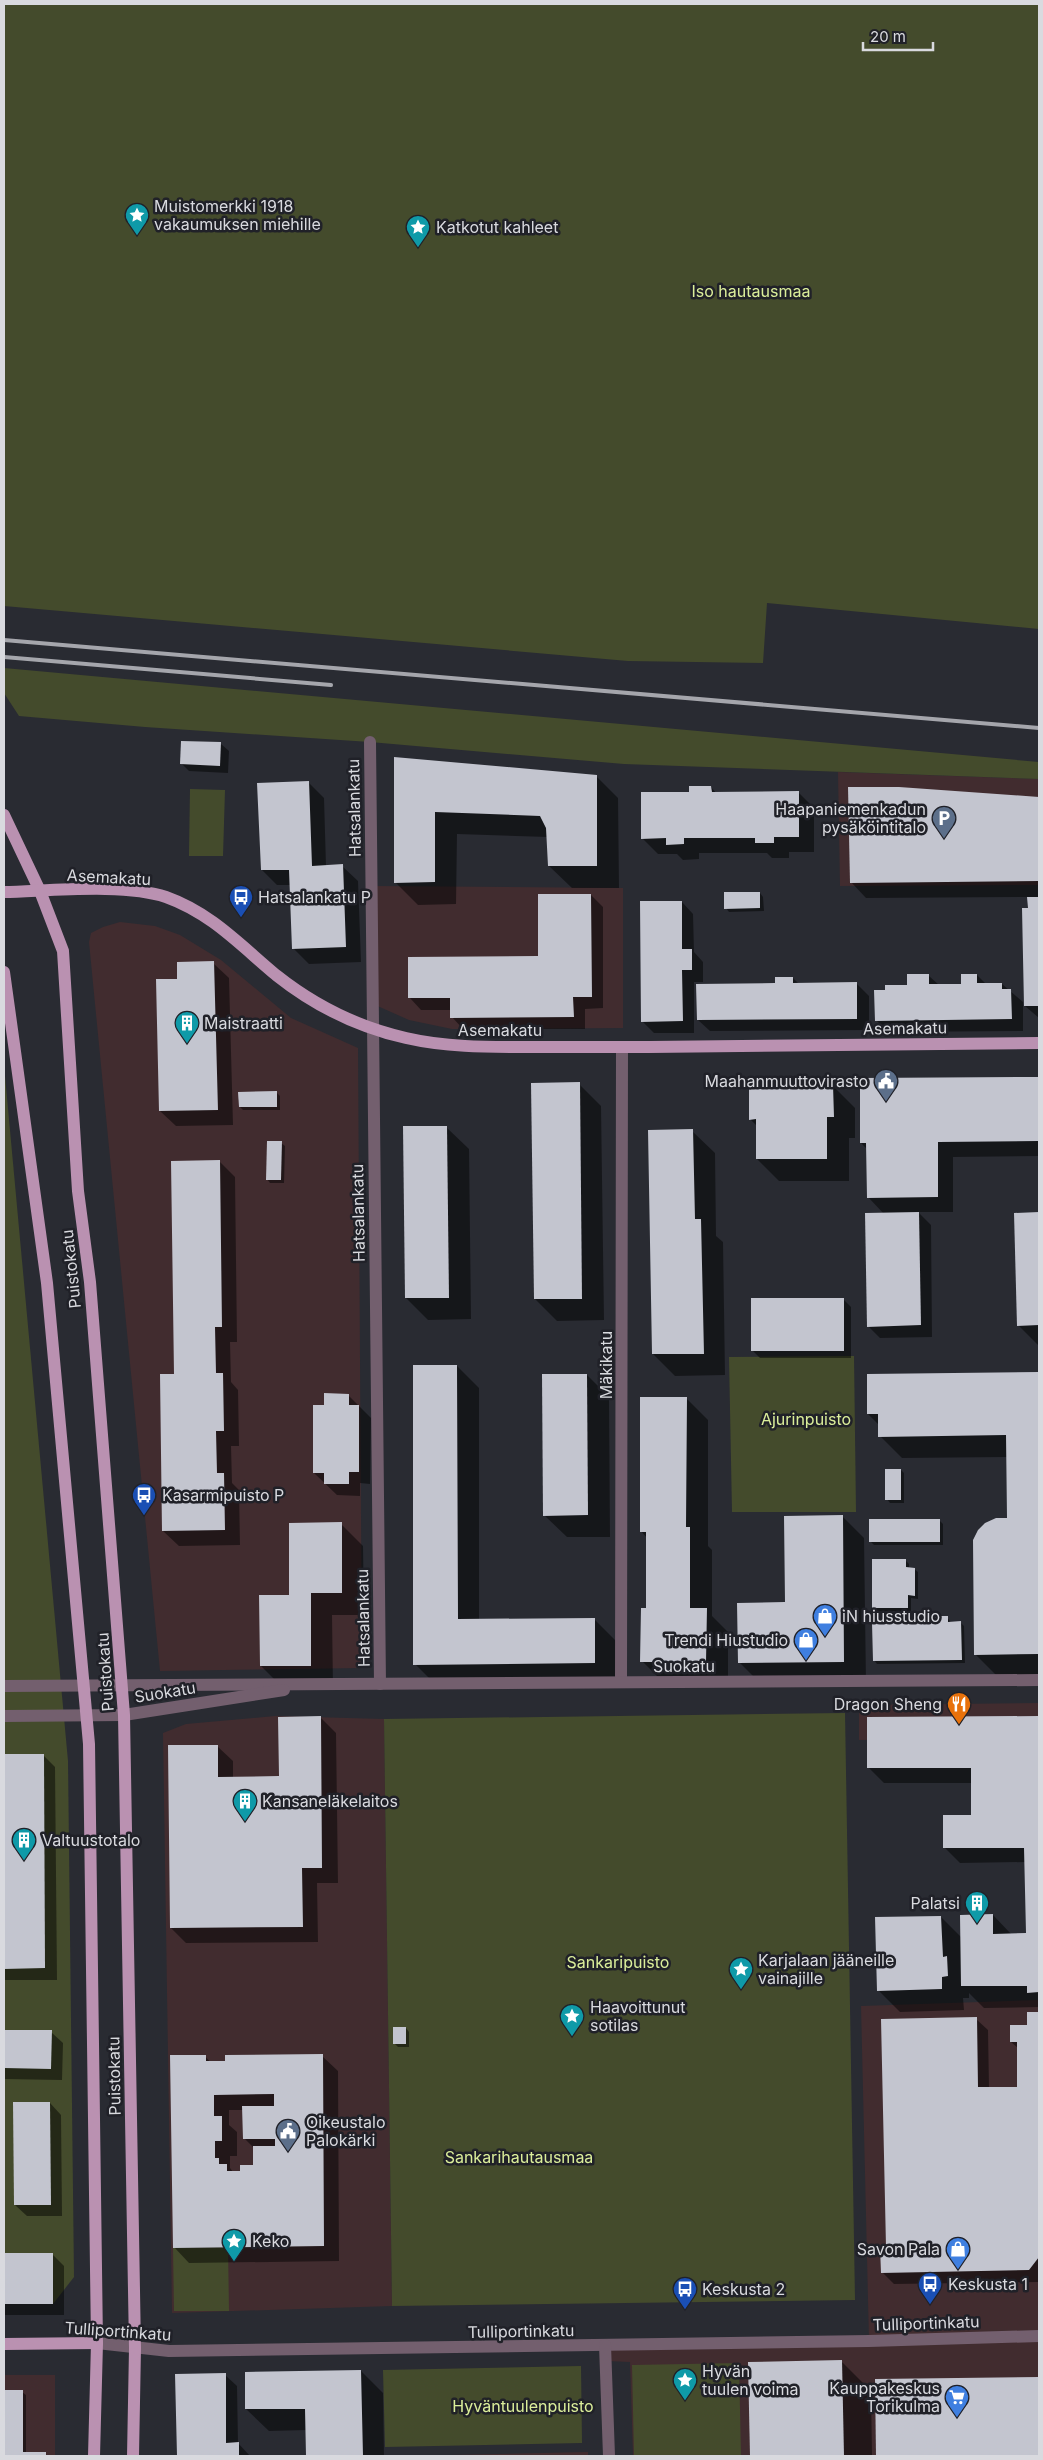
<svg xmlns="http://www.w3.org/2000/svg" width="1043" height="2460" font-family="Inter,sans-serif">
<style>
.commercial{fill:#412c2f}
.green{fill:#444b2c}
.shadow{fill:#0007;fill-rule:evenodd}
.building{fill:#c3c5cf;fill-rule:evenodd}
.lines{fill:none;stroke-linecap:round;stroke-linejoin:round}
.minor{stroke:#735f6e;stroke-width:12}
.major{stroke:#ba91b1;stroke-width:12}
.rail{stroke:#a5a6ac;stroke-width:4}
.labels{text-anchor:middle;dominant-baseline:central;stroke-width:5;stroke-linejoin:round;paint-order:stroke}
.poi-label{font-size:16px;fill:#d9dadf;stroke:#202128;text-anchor:start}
.park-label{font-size:16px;fill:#dbee9a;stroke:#202128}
.street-label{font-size:16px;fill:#d9dadf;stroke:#202128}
</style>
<rect width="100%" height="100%" fill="#292b32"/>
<g class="commercial">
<path d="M838,772l201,7v106l-199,1z"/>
<path d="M371,886l252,2v140l-171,1 -43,-9 -36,-16z"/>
<path d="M120,922l35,4 25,9 41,25 70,58 67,30 4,620 -202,3 -71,-729 2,-9 12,-6z"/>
<path d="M1039,1703v35l-180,2v-35z"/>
<path d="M275,1716l109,3 8,587 -220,7 -9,-580 23,-9z"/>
<path d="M1039,2000v456h-406l-3,-94 -23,-1 -2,-16 264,-4 -8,-335z"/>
<rect x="4" y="2375" width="51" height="81"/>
<path d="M588,2452v4h-183z"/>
</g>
<g class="green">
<path d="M4,4h1035v625l-272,-26 -4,60 -135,-2 -624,-55z"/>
<path d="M4,668l1035,94v17l-415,-15 -254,-22 -225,-15 -126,-11 -15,-23z"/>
<path d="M190,789l35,1 -2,66h-34z"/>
<path d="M4,1065l64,696 6,516 -21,27h-49z"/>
<path d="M854,1356l2,156h-124l-3,-155z"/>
<path d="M845,1713l10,587 -463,6 -8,-587z"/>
<path d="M228,2247l1,64h-55l-1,-63z"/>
<path d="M739,2363l2,93h-107l-2,-91z"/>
<path d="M581,2366l1,77 -197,4 -2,-77z"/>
</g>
<g class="shadow">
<path d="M221,744l8,7 -1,22 -39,-2 -7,-7z"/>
<path d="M395,758l201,18 22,22 1,90h-47l-23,-22 -1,-29 -91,-3 -1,70 -38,1 -22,-22z"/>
<path d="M308,782l16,16 2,68h16l16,15 3,81 -52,2 -15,-15 -3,-64h-14l-15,-15z"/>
<path d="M711,787l5,6 82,-1 16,16v44h-25v6h-17l-5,-5h-68v6l-16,1 -6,-6h-19l-16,-16 48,-44z"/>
<path d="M899,788l140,10v220l-14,-12 4,-109 -163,1 -15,-16z"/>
<path d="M760,893l3,4 1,14 -35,1 -3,-4z"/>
<path d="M591,895l12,12v101l-18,1v20h-122l-11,-12v-7h-31l-11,-12 129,-41z"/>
<path d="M682,902l11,12 1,38 9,10v20h-9v51h-40l-12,-12z"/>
<path d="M213,963l16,15 4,147 -57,1 -16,-15 18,-131z"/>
<path d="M977,975l9,9h16l21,18v29l-135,1 -12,-12 10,-29 22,-5 21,-10 10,9h23z"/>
<path d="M793,978l6,6h58l12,12v34l-159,1 -12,-11z"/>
<path d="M1037,1078l2,2v76l-86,1v55h-35l13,13 1,112 -52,1 -12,-12 16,-112 -16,-17 -1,-48 -6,-6z"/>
<path d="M579,1084l22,22 3,214 -47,1 -22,-22z"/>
<path d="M833,1086l22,22v30h-6v43h-70l-22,-22v-33l-7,-7z"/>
<path d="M277,1093l3,3v14h-37l-3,-3z"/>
<path d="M446,1127l23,22 2,170 -43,1 -22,-22z"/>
<path d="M692,1131l23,22 1,83 7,6 2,133 -50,1 -22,-22z"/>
<path d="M281,1143l4,3 -1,37h-14l-3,-4z"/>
<path d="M219,1161l16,16 2,165h-7l1,40 7,8 1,56h-8l1,37 7,7 1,55 -61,1 -16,-15 13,-156z"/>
<path d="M1039,1213v133l-21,-21 -2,-111z"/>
<path d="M843,1299l8,8v51h-91l-7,-7z"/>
<path d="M457,1366l22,22v232l115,-1 22,22 1,43 -180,2 -22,-22z"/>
<path d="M1039,1373v303h-42l-22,-22 34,-135 -2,-62 -105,1 -22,-22 -1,-11 -11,-11v-38z"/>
<path d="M587,1375l22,22 1,140h-43l-23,-22z"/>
<path d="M348,1395l23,23 -1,66 -10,-1v13l-23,-1 -23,-22 11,-67z"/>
<path d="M686,1398l22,22v126l4,4v66l16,16v51h-64l-22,-22 5,-52v-71l-6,-7z"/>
<path d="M901,1470l3,3v30h-14l-3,-4z"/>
<path d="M842,1516l22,22 2,145 -105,1 -22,-22 47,-58z"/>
<path d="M940,1521l3,3v21h-69l-4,-4z"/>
<path d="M341,1524l22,22 1,69h-32l1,73h-50l-22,-22 29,-70z"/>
<path d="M905,1560l4,4v5h5l4,3v27l-7,-1v13h-34l-4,-4z"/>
<path d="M947,1617l4,6h10l3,3 1,37 -88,1 -3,-4 10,-36 13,-6 3,6 17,-1z"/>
<path d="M320,1717l16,16 2,150h-21l1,59 -132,1 -15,-15 46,-182 16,15v17l47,-1z"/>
<path d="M1039,1717v290l-55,1 -15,-15v5h-6l1,12 -64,2 -22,-22 63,-73 20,20 32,-22 19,20h15l-1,-73 -66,1 -16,-16 29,-31v-33h-89l-15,-15 -1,-49z"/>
<path d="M4,1756h40l11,11 2,213h-53z"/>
<path d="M1029,2014h10v268l-145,2 -12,-12 5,-24 89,-229 12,11 1,58h29v-40l-7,-6 18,-16z"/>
<path d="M406,2028l3,4v15h-11l-3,-3z"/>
<path d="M4,2031l47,1 12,11 -1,37 -58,-1z"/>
<path d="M205,2056l6,7 111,-7 16,15 1,190 -150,2 -15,-16zM229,2110h15v28l11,11v17l-14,6h-8l-3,-4v-12h7v-24l-8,-7z"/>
<path d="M50,2103l11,12 1,101h-35l-12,-11z"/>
<path d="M4,2255h49l11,11v49h-60z"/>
<path d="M842,2362l29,29 1,65h-121l-1,-93z"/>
<path d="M361,2371l22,22 1,63h-77v-26l-38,1 -23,-22z"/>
<path d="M225,2375l12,11 1,57 12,13h-72l-1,-80z"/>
<path d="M1039,2379v77h-161l-2,-75z"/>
<path d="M4,2392h18l4,3v59h19l3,2h-44z"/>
</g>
<g class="building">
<path d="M181,741l40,1 -1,24 -40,-2z"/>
<path d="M394,757l203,18v91h-49l-2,-38 -6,-12 -105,-4v70l-41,1z"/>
<path d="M309,781l3,85 31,-2 3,83 -54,2 -3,-79h-28l-4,-87z"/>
<path d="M689,786h22l1,6 87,-1v46h-25v6h-19v-5h-71v6l-18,1v-7l-25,1v-47h48z"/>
<path d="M848,787h51l140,10v84l-189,2z"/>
<path d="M724,892h36v16l-36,1z"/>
<path d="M538,894h53l1,103h-19l1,20 -124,1v-20h-42v-41l130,-1z"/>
<path d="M1027,897h12v109h-15l-2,-98h6z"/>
<path d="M640,901h42v48h10v21h-10l1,51 -42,1z"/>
<path d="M214,961l4,149 -59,1 -3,-132h21v-17z"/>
<path d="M907,974h22v10h32v-10h16v9h25v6h9l1,30 -137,2 -1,-31h11v-5h22z"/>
<path d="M775,977h18v6l64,-1v37l-160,1 -1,-36 79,-1z"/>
<path d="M1038,1077v64l-100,1v55l-71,1 -1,-55h-6v-65z"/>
<path d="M580,1082l2,217h-48l-3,-216z"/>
<path d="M749,1085h84l1,32h-7v42h-71v-40l-7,1z"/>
<path d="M277,1091v16h-38l-1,-15z"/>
<path d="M403,1126h44l2,172h-44z"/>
<path d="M693,1129l2,90h6l3,135h-52l-4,-224z"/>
<path d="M267,1141h15l-1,39h-15z"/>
<path d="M220,1160l2,167h-7l1,46h7l1,58h-8l1,42h7l1,57 -63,1 -2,-157h14l-3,-213z"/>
<path d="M919,1212l2,113 -54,2 -2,-114z"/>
<path d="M1039,1212v113l-22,1 -3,-113z"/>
<rect x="751" y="1298" width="93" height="53"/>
<path d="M413,1365h44l1,254 137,-1v45l-182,2z"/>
<path d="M1039,1372v282l-65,1 -1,-115 5,-10 7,-7 11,-5h11l-1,-83 -128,2v-23h-11v-40z"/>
<path d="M542,1374h45l1,141 -45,1z"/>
<path d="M324,1393l25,1v11h10v67h-10v12h-25v-11h-11v-68h11z"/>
<path d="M640,1397h47l-1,130h4v81h17l-1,54h-66l1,-54h5v-76h-6z"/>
<rect x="885" y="1469" width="16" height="31"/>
<path d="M843,1515l1,147 -106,1 -1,-60 48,-1 -1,-86z"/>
<rect x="869" y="1519" width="71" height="23"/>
<path d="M342,1522v71h-31v73h-51l-1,-71h30v-72z"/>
<path d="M872,1559h34v8l9,1v28l-7,-1v13h-36z"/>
<path d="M916,1616h32v6l13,-1 1,39 -89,1 -1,-38h11v-6h14v6l19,-1z"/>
<path d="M321,1716l1,152h-20l1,59 -133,1 -2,-183h50v32l61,-1 -1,-59z"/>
<path d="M1039,1716v276l-12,1v-7h-66l-1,-71 33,-1v20l33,-1 -2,-85h-81v-33h28v-47h-104v-51z"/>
<path d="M4,1754h40l1,214 -41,1z"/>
<path d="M941,1916l2,41 4,-1 1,20 -6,1v12l-65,2 -2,-74z"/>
<path d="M1027,2012h12v245l-10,13 -148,3 -1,-26h6l-5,-228 96,-2 1,70h39v-45h-7v-17h17z"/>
<rect x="393" y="2027" width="13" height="17"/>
<path d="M4,2030h48l-1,39 -47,-1z"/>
<path d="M323,2054l1,192 -151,2 -3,-193h36v6h19v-6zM274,2094v12h-32l1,33h32v7h-22v19h-13v6h-13v-7h-8v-6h-4v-17h7v-25h-8v-21z"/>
<path d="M13,2102h37l1,103h-37z"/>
<rect x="4" y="2253" width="49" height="51"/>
<path d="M842,2360l2,96h-94l-2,-94z"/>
<path d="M361,2370l2,86h-57l-1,-47h-60v-37z"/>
<path d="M226,2373v70l13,-1v14h-62l-2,-82z"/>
<path d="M1039,2377v79h-163l-1,-77z"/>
<path d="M4,2390h19v62h23v4h-42z"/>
</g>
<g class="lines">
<g class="minor">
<path d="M370,742l10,942"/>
<path d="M621,1682l1,-635"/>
<path d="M4,1686l1035,-6"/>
<path d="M4,1716l120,-1 160,-25"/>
<path d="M97,2343l72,8 700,-10 170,-5"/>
<path d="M605,2345l4,111"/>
</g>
<g class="major">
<path d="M4,815l36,76 23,60 15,240 12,91 34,433 11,633 -2,108"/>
<path d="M4,892c45,-1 121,-9 162,5 45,16 74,48 110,78 39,31 81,52 130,63 39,9 78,9 118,9 42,0 83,0 125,0 130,-2 260,-3 390,-4"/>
<path d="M4,972l43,311 42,461 8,599 -3,113"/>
<path d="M4,2344l93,-1"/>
</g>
<g class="rail">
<path d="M4,640l1035,88"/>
<path d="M4,657l327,28"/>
</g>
</g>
<defs>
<g id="sight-pin" transform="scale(1.25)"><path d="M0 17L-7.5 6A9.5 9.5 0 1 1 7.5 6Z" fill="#0f9aa8" stroke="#202128"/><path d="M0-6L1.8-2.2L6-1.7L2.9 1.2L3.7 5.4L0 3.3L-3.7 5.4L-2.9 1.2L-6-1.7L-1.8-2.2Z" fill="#fff"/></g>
<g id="parking-pin" transform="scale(1.25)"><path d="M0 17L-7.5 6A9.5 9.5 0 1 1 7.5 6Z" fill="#5c6f8a" stroke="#202128"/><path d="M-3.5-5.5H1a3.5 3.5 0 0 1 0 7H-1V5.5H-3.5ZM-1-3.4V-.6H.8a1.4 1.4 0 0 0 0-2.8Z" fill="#fff"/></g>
<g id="bus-pin" transform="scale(1.25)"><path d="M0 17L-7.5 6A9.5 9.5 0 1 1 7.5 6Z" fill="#1a4fb4" stroke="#202128"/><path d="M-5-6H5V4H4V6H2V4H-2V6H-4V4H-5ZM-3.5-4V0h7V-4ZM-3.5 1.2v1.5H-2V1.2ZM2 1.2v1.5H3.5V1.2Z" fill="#fff"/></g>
<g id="building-pin" transform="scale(1.25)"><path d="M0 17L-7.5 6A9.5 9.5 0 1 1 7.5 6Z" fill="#0f9aa8" stroke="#202128"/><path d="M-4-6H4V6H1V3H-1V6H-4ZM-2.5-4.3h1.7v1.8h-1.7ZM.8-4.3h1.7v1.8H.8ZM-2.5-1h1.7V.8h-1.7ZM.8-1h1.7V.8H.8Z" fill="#fff"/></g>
<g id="civic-pin" transform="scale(1.25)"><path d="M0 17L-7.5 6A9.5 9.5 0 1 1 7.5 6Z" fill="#5c6f8a" stroke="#202128"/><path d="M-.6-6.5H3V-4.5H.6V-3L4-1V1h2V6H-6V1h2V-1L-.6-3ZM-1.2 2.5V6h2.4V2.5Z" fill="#fff"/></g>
<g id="shop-pin" transform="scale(1.25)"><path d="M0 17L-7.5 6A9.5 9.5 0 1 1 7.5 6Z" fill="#3f7fe0" stroke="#202128"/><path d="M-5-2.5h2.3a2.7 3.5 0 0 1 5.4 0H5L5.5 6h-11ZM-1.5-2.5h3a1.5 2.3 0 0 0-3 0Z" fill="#fff"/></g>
<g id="restaurant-pin" transform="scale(1.25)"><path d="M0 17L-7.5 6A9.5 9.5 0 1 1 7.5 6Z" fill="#e8710a" stroke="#202128"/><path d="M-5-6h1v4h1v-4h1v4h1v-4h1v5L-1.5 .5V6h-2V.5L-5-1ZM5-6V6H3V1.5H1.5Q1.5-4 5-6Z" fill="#fff"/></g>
<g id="supermarket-pin" transform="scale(1.25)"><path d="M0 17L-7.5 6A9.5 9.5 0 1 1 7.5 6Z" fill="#3f7fe0" stroke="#202128"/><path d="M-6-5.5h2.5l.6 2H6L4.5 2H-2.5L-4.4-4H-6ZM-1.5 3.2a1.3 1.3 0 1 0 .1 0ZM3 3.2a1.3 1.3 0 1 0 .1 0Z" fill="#fff"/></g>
</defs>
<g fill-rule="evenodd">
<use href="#sight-pin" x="137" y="215"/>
<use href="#sight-pin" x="418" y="227"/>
<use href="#parking-pin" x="944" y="818"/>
<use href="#bus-pin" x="241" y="897"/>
<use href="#building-pin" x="187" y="1023"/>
<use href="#civic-pin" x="886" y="1081"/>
<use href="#bus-pin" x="144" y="1495"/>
<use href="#shop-pin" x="825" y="1616"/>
<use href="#shop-pin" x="806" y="1640"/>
<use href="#restaurant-pin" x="959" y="1704"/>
<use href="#building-pin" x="245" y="1801"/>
<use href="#building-pin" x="24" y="1840"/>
<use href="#building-pin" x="977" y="1903"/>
<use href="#sight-pin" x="741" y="1969"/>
<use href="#sight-pin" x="572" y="2016"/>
<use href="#civic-pin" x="288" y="2131"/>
<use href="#sight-pin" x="234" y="2241"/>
<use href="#shop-pin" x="958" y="2249"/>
<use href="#bus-pin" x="930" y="2284"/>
<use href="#bus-pin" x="685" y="2289"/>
<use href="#sight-pin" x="685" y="2380"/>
<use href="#supermarket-pin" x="957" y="2397"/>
</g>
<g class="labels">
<g class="poi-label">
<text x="154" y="206">Muistomerkki 1918<tspan x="154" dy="18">vakaumuksen miehille</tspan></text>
<text x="436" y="227">Katkotut kahleet</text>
<text x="926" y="809" text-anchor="end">Haapaniemenkadun<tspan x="926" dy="18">pysäköintitalo</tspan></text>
<text x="258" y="897">Hatsalankatu P</text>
<text x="204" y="1023">Maistraatti</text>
<text x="868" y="1081" text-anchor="end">Maahanmuuttovirasto</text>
<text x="162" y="1495">Kasarmipuisto P</text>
<text x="842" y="1616">iN hiusstudio</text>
<text x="788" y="1640" text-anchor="end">Trendi Hiustudio</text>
<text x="942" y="1704" text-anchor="end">Dragon Sheng</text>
<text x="262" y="1801">Kansaneläkelaitos</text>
<text x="42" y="1840">Valtuustotalo</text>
<text x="960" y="1903" text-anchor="end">Palatsi</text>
<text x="758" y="1960">Karjalaan jääneille<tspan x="758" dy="18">vainajille</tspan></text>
<text x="590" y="2007">Haavoittunut<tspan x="590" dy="18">sotilas</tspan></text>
<text x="306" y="2122">Oikeustalo<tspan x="306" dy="18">Palokärki</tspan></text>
<text x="252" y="2241">Keko</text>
<text x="940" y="2249" text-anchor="end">Savon Pala</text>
<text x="948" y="2284">Keskusta 1</text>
<text x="702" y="2289">Keskusta 2</text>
<text x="702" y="2371">Hyvän<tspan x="702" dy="18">tuulen voima</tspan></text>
<text x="940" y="2388" text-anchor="end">Kauppakeskus<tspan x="940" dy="18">Torikulma</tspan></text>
</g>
<g class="park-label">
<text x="751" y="291">Iso hautausmaa</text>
<text x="806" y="1419">Ajurinpuisto</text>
<text x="618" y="1962">Sankaripuisto</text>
<text x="519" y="2157">Sankarihautausmaa</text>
<text x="523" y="2406">Hyväntuulenpuisto</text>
</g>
<g class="street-label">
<text transform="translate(354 808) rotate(-91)">Hatsalankatu</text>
<text transform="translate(109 877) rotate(3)">Asemakatu</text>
<text transform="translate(905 1028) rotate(-1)">Asemakatu</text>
<text x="500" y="1030">Asemakatu</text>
<text transform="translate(358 1213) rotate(-91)">Hatsalankatu</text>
<text transform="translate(71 1269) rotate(-96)">Puistokatu</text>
<text transform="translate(606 1365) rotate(-90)">Mäkikatu</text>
<text transform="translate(363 1618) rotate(-91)">Hatsalankatu</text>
<text x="684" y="1666">Suokatu</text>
<text transform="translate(105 1672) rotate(-94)">Puistokatu</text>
<text transform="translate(165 1692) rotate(-9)">Suokatu</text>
<text transform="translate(114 2076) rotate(-91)">Puistokatu</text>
<text transform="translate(926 2323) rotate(-2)">Tulliportinkatu</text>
<text transform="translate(118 2331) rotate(4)">Tulliportinkatu</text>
<text transform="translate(521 2331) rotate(-1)">Tulliportinkatu</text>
</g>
</g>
<rect width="1043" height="2460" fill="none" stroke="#d9dadf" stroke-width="10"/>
<path d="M863 42v8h70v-8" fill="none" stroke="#d9dadf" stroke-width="2.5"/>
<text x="870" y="42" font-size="15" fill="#d9dadf" stroke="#202128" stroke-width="4" paint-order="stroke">20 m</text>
</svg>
